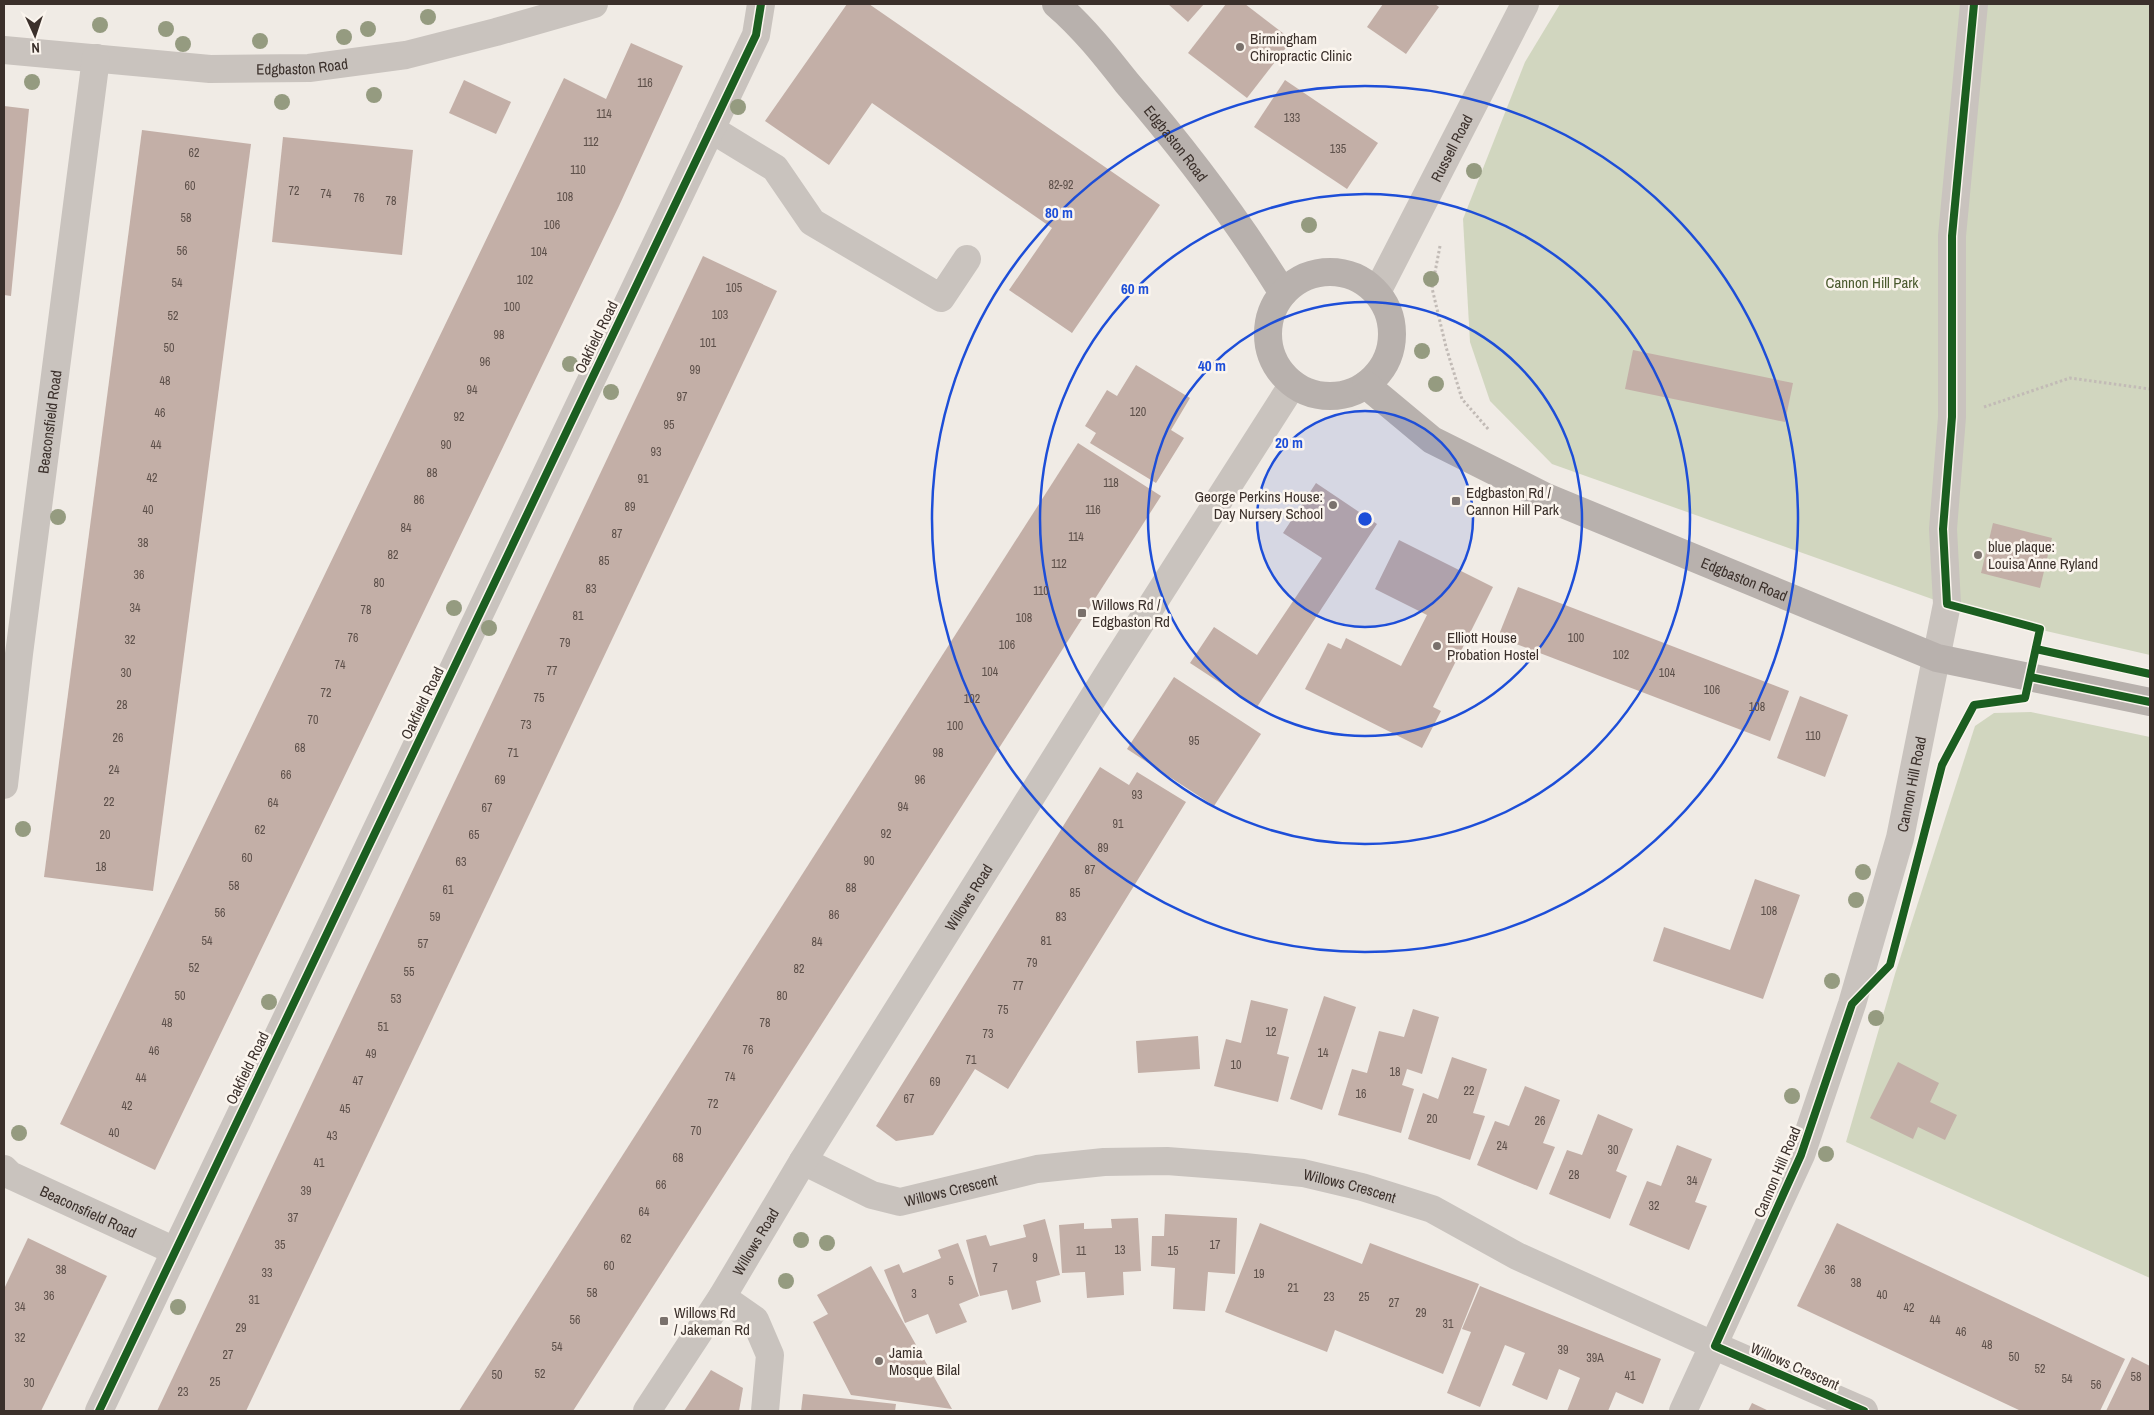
<svg xmlns="http://www.w3.org/2000/svg" width="2154" height="1415" font-family="'Archivo Narrow',sans-serif">
<style>
.green{fill:#d1d6bf}
.building{fill:#c3afa7}
.lines{fill:none;stroke-linecap:round;stroke-linejoin:round}
.path{stroke:#c2bbb6;stroke-width:3;stroke-dasharray:2.5 2.5;stroke-linecap:butt}
.minor{stroke:#c9c3be;stroke-width:28}
.major{stroke:#b8b1ad;stroke-width:28}
.cycleway-casing{stroke:#fbf5ee;stroke-width:11}
.cycleway{stroke:#1b5e20;stroke-width:8}
.tree{fill:#959b80}
.ring{fill:none;stroke:#1d4ed8;stroke-width:2.5}
.poi-dot{fill:#7a716c;stroke:#fbf5ee;stroke-width:2}
.labels{text-anchor:middle;dominant-baseline:central;stroke-width:5;stroke-linejoin:round;paint-order:stroke}
.number-label{font-size:12px;fill:#5d504a}
.poi-label{font-size:15px;fill:#3b302b;stroke:#fbf5ee;text-anchor:start}
.street-label{font-size:15px;fill:#3b302b;stroke:#fbf5ee}
.park-label{font-size:15px;fill:#4a5a2e;stroke:#fbf5ee}
.centre{fill:#1d4ed8;stroke:#fbf5ee;stroke-width:2.5}
.ring-label{font-size:15px;text-anchor:middle;font-weight:bold;fill:#1d4ed8;stroke:#fbf5ee;stroke-width:5;stroke-linejoin:round;paint-order:stroke}
</style>
<rect width="100%" height="100%" fill="#f0ebe5"/>
<g class="green">
<path d="M1560,4h590v651l-173,-40 -425,-151 -62,-63 -20,-59 -7,-123 62,-157z"/>
<path d="M2031,712l119,25v541l-304,-136 49,-168 80,-248 19,-13z"/>
</g>
<g class="building">
<path d="M847,4h22l291,201 -88,128 -63,-43 43,-62 -180,-125 -43,62 -64,-44z"/>
<path d="M1168,4h36l-16,18z"/>
<path d="M1226,4h19l47,36 -45,58 -59,-45z"/>
<path d="M1383,4h52l4,3 -33,47 -39,-27z"/>
<path d="M631,43l52,23 -64,140 -464,964 -95,-46 504,-1046 42,21z"/>
<path d="M464,80l47,22 -15,32 -47,-21z"/>
<path d="M1285,80l93,63 -31,46 -93,-62z"/>
<path d="M4,106l25,3 -18,187 -7,-1z"/>
<path d="M142,130l109,14 -98,747 -109,-14z"/>
<path d="M283,137l130,13 -11,105 -130,-13z"/>
<path d="M703,256l74,35 -285,602 -246,518h-89z"/>
<path d="M1633,350l160,33 -8,39 -160,-33z"/>
<path d="M1136,365l54,33 -19,32 13,8 -28,45 -66,-40 6,-10 -11,-7 22,-36 10,6z"/>
<path d="M1078,443l83,53 -588,915h-114z"/>
<path d="M1316,483l61,41 -120,183 -67,-44 24,-36 43,28 65,-97 -39,-25z"/>
<path d="M1993,523l59,15 -12,50 -59,-15z"/>
<path d="M1399,540l94,47 -60,120 8,4 -19,37 -117,-59 23,-46 13,6 5,-11 55,28 26,-51 -52,-26z"/>
<path d="M1518,587l271,104 -19,50 -272,-104z"/>
<path d="M1174,677l87,57 -47,72 -87,-57z"/>
<path d="M1800,696l48,19 -23,62 -48,-19z"/>
<path d="M1100,767l29,18 8,-13 49,30 -178,287 -33,-20 -42,66 -37,6 -20,-15z"/>
<path d="M1755,879l45,16 -37,104 -110,-38 11,-34 66,23z"/>
<path d="M1324,996l32,11 -34,103 -32,-11z"/>
<path d="M1251,1000l37,9 -11,45 12,3 -11,45 -64,-16 12,-47 15,4z"/>
<path d="M1413,1009l26,8 -17,57 -15,-5 -5,16 12,4 -13,44 -63,-18 14,-46 15,4 12,-42 25,6z"/>
<path d="M1198,1036l2,33 -62,4 -2,-32z"/>
<path d="M1452,1057l35,12 -14,44 12,3 -15,44 -62,-21 15,-46 15,6z"/>
<path d="M1898,1062l41,21 -9,19 27,13 -12,25 -27,-13 -5,12 -43,-21z"/>
<path d="M1525,1086l35,14 -17,43 12,4 -18,43 -60,-25 18,-44 14,5z"/>
<path d="M1598,1114l35,15 -17,42 11,5 -17,43 -61,-25 18,-44 15,5z"/>
<path d="M1677,1145l35,14 -17,43 12,4 -18,44 -60,-25 18,-44 14,5z"/>
<path d="M1165,1214l72,4 -2,56 -27,-2 -3,39 -32,-2 2,-41 -24,-2 1,-30h12z"/>
<path d="M1138,1218l3,53 -18,1 1,23 -37,3 -2,-26 -23,1 -3,-48 25,-2v6l28,-1 -1,-9z"/>
<path d="M1045,1219l15,56 -24,6 5,21 -29,8 -5,-20 -27,6 -14,-56 20,-5 4,11 36,-9 -3,-12z"/>
<path d="M1260,1223l102,41 8,-21 109,41 -36,90 -108,-44 -8,22 -102,-40z"/>
<path d="M1837,1223l288,136 -25,52h-79l-224,-105z"/>
<path d="M28,1238l79,38 -66,135h-37v-122z"/>
<path d="M958,1243l21,53 -20,8 8,18 -31,12 -8,-20 -23,9 -21,-53 15,-6 4,9 38,-15 -3,-8z"/>
<path d="M871,1266l35,61 46,82 -101,-14 -38,-73 15,-8 -11,-19z"/>
<path d="M1480,1286l181,73 -18,45 -27,-12 -8,19h-41l13,-33 -21,-9 -12,31 -35,-15 13,-32 -20,-8 -25,62 -33,-14 24,-61 -9,-3z"/>
<path d="M2132,1357l18,9v45h-44z"/>
<path d="M711,1370l32,18 -4,23h-55z"/>
<path d="M803,1394l93,10 -1,7h-94z"/>
<path d="M1752,1403l17,8h-21z"/>
</g>
<g class="lines">
<g class="path">
<path d="M1440,246l-8,42 14,59 16,52 27,31"/>
<path d="M1984,407l86,-29 80,11"/>
</g>
<g class="minor">
<path id="s1" d="M4,50l206,19 99,-1 97,-13 90,-23 98,-28"/>
<path d="M711,129l64,39 37,54 129,76 26,-39"/>
<path id="s2" d="M1377,292l148,-288"/>
<path id="s3" d="M4,785l15,-131 77,-596"/>
<path id="s4" d="M803,1161l69,34 28,7 137,-33 67,-7 63,-1 78,6 58,6 59,14 70,22 85,47 198,90 149,65"/>
<path id="s5" d="M4,1169l6,6 165,76"/>
<path d="M722,1297l33,23 15,35 -5,56"/>
<path d="M99,1411l657,-1376 5,-31"/>
<path id="s6" d="M647,1411l75,-114 81,-136 310,-495 180,-282"/>
<path id="s7" d="M1683,1411l118,-256 51,-151 48,-166 47,-234 -4,-75 9,-112v-181l22,-232"/>
</g>
<g class="major">
<path id="s8" d="M1056,4c27,23 49,51 71,79 57,66 110,136 156,210"/>
<circle cx="1330" cy="334" r="62"/>
<path id="s9" d="M1366,385l66,55 114,57 391,161 213,44"/>
</g>
<g class="cycleway-casing">
<g id="cycleway">
<path d="M2036,649l114,25"/>
<path d="M2030,677l120,25"/>
<path d="M99,1411l657,-1376 5,-31"/>
<path d="M1864,1411l-149,-65 86,-191 51,-151 38,-39 52,-200 32,-60 51,-7 15,-69 -93,-25 -4,-75 9,-112v-181l22,-232"/>
</g>
</g>
<use href="#cycleway" class="cycleway"/>
</g>
<g class="tree">
<circle cx="428" cy="17" r="8"/>
<circle cx="100" cy="25" r="8"/>
<circle cx="166" cy="29" r="8"/>
<circle cx="368" cy="29" r="8"/>
<circle cx="344" cy="37" r="8"/>
<circle cx="260" cy="41" r="8"/>
<circle cx="183" cy="44" r="8"/>
<circle cx="32" cy="82" r="8"/>
<circle cx="374" cy="95" r="8"/>
<circle cx="282" cy="102" r="8"/>
<circle cx="738" cy="107" r="8"/>
<circle cx="1474" cy="171" r="8"/>
<circle cx="1309" cy="225" r="8"/>
<circle cx="1431" cy="279" r="8"/>
<circle cx="1422" cy="351" r="8"/>
<circle cx="570" cy="364" r="8"/>
<circle cx="1436" cy="384" r="8"/>
<circle cx="611" cy="392" r="8"/>
<circle cx="58" cy="517" r="8"/>
<circle cx="454" cy="608" r="8"/>
<circle cx="489" cy="628" r="8"/>
<circle cx="23" cy="829" r="8"/>
<circle cx="1863" cy="872" r="8"/>
<circle cx="1856" cy="900" r="8"/>
<circle cx="1832" cy="981" r="8"/>
<circle cx="269" cy="1002" r="8"/>
<circle cx="1876" cy="1018" r="8"/>
<circle cx="1792" cy="1096" r="8"/>
<circle cx="19" cy="1133" r="8"/>
<circle cx="1826" cy="1154" r="8"/>
<circle cx="801" cy="1240" r="8"/>
<circle cx="827" cy="1243" r="8"/>
<circle cx="786" cy="1281" r="8"/>
<circle cx="178" cy="1307" r="8"/>
</g>
<circle cx="1365" cy="519" r="108" fill="#1d4ed8" fill-opacity=".12"/>
<g class="ring">
<circle cx="1365" cy="519" r="108"/>
<circle cx="1365" cy="519" r="217"/>
<circle cx="1365" cy="519" r="325"/>
<circle cx="1365" cy="519" r="433"/>
</g>
<g class="poi-dot">
<circle cx="1240" cy="47" r="5"/>
<rect x="1451" y="496" width="10" height="10" rx="2.5"/>
<circle cx="1333" cy="505" r="5"/>
<circle cx="1978" cy="555" r="5"/>
<rect x="1077" y="608" width="10" height="10" rx="2.5"/>
<circle cx="1437" cy="646" r="5"/>
<rect x="659" y="1316" width="10" height="10" rx="2.5"/>
<circle cx="879" cy="1361" r="5"/>
</g>
<g class="labels">
<g class="number-label">
<text x="645" y="83">116</text>
<text x="604" y="114">114</text>
<text x="1292" y="118">133</text>
<text x="591" y="142">112</text>
<text x="1338" y="149">135</text>
<text x="194" y="153">62</text>
<text x="578" y="170">110</text>
<text x="1061" y="185">82-92</text>
<text x="190" y="186">60</text>
<text x="294" y="191">72</text>
<text x="326" y="194">74</text>
<text x="565" y="197">108</text>
<text x="359" y="198">76</text>
<text x="391" y="201">78</text>
<text x="186" y="218">58</text>
<text x="552" y="225">106</text>
<text x="182" y="251">56</text>
<text x="539" y="252">104</text>
<text x="525" y="280">102</text>
<text x="177" y="283">54</text>
<text x="734" y="288">105</text>
<text x="512" y="307">100</text>
<text x="720" y="315">103</text>
<text x="173" y="316">52</text>
<text x="499" y="335">98</text>
<text x="708" y="343">101</text>
<text x="169" y="348">50</text>
<text x="485" y="362">96</text>
<text x="695" y="370">99</text>
<text x="165" y="381">48</text>
<text x="472" y="390">94</text>
<text x="682" y="397">97</text>
<text x="1138" y="412">120</text>
<text x="160" y="413">46</text>
<text x="459" y="417">92</text>
<text x="669" y="425">95</text>
<text x="156" y="445">44</text>
<text x="446" y="445">90</text>
<text x="656" y="452">93</text>
<text x="432" y="473">88</text>
<text x="152" y="478">42</text>
<text x="643" y="479">91</text>
<text x="1111" y="483">118</text>
<text x="419" y="500">86</text>
<text x="630" y="507">89</text>
<text x="148" y="510">40</text>
<text x="1093" y="510">116</text>
<text x="406" y="528">84</text>
<text x="617" y="534">87</text>
<text x="1076" y="537">114</text>
<text x="143" y="543">38</text>
<text x="393" y="555">82</text>
<text x="604" y="561">85</text>
<text x="1059" y="564">112</text>
<text x="139" y="575">36</text>
<text x="379" y="583">80</text>
<text x="591" y="589">83</text>
<text x="1041" y="591">110</text>
<text x="135" y="608">34</text>
<text x="366" y="610">78</text>
<text x="578" y="616">81</text>
<text x="1024" y="618">108</text>
<text x="353" y="638">76</text>
<text x="1576" y="638">100</text>
<text x="130" y="640">32</text>
<text x="565" y="643">79</text>
<text x="1007" y="645">106</text>
<text x="1621" y="655">102</text>
<text x="340" y="665">74</text>
<text x="552" y="671">77</text>
<text x="990" y="672">104</text>
<text x="126" y="673">30</text>
<text x="1667" y="673">104</text>
<text x="1712" y="690">106</text>
<text x="326" y="693">72</text>
<text x="539" y="698">75</text>
<text x="972" y="699">102</text>
<text x="122" y="705">28</text>
<text x="1757" y="707">108</text>
<text x="313" y="720">70</text>
<text x="526" y="725">73</text>
<text x="955" y="726">100</text>
<text x="1813" y="736">110</text>
<text x="118" y="738">26</text>
<text x="1194" y="741">95</text>
<text x="300" y="748">68</text>
<text x="513" y="753">71</text>
<text x="938" y="753">98</text>
<text x="114" y="770">24</text>
<text x="286" y="775">66</text>
<text x="500" y="780">69</text>
<text x="920" y="780">96</text>
<text x="1137" y="795">93</text>
<text x="109" y="802">22</text>
<text x="273" y="803">64</text>
<text x="903" y="807">94</text>
<text x="487" y="808">67</text>
<text x="1118" y="824">91</text>
<text x="260" y="830">62</text>
<text x="886" y="834">92</text>
<text x="105" y="835">20</text>
<text x="474" y="835">65</text>
<text x="1103" y="848">89</text>
<text x="247" y="858">60</text>
<text x="869" y="861">90</text>
<text x="461" y="862">63</text>
<text x="101" y="867">18</text>
<text x="1090" y="870">87</text>
<text x="234" y="886">58</text>
<text x="851" y="888">88</text>
<text x="448" y="890">61</text>
<text x="1075" y="893">85</text>
<text x="1769" y="911">108</text>
<text x="220" y="913">56</text>
<text x="834" y="915">86</text>
<text x="435" y="917">59</text>
<text x="1061" y="917">83</text>
<text x="207" y="941">54</text>
<text x="1046" y="941">81</text>
<text x="817" y="942">84</text>
<text x="423" y="944">57</text>
<text x="1032" y="963">79</text>
<text x="194" y="968">52</text>
<text x="799" y="969">82</text>
<text x="409" y="972">55</text>
<text x="1018" y="986">77</text>
<text x="180" y="996">50</text>
<text x="782" y="996">80</text>
<text x="396" y="999">53</text>
<text x="1003" y="1010">75</text>
<text x="167" y="1023">48</text>
<text x="765" y="1023">78</text>
<text x="383" y="1027">51</text>
<text x="1271" y="1032">12</text>
<text x="988" y="1034">73</text>
<text x="748" y="1050">76</text>
<text x="154" y="1051">46</text>
<text x="1323" y="1053">14</text>
<text x="371" y="1054">49</text>
<text x="971" y="1060">71</text>
<text x="1236" y="1065">10</text>
<text x="1395" y="1072">18</text>
<text x="730" y="1077">74</text>
<text x="141" y="1078">44</text>
<text x="358" y="1081">47</text>
<text x="935" y="1082">69</text>
<text x="1469" y="1091">22</text>
<text x="1361" y="1094">16</text>
<text x="909" y="1099">67</text>
<text x="713" y="1104">72</text>
<text x="127" y="1106">42</text>
<text x="345" y="1109">45</text>
<text x="1432" y="1119">20</text>
<text x="1540" y="1121">26</text>
<text x="696" y="1131">70</text>
<text x="114" y="1133">40</text>
<text x="332" y="1136">43</text>
<text x="1502" y="1146">24</text>
<text x="1613" y="1150">30</text>
<text x="678" y="1158">68</text>
<text x="319" y="1163">41</text>
<text x="1574" y="1175">28</text>
<text x="1692" y="1181">34</text>
<text x="661" y="1185">66</text>
<text x="306" y="1191">39</text>
<text x="1654" y="1206">32</text>
<text x="644" y="1212">64</text>
<text x="293" y="1218">37</text>
<text x="626" y="1239">62</text>
<text x="280" y="1245">35</text>
<text x="1215" y="1245">17</text>
<text x="1120" y="1250">13</text>
<text x="1081" y="1251">11</text>
<text x="1173" y="1251">15</text>
<text x="1035" y="1258">9</text>
<text x="609" y="1266">60</text>
<text x="995" y="1268">7</text>
<text x="61" y="1270">38</text>
<text x="1830" y="1270">36</text>
<text x="267" y="1273">33</text>
<text x="1259" y="1274">19</text>
<text x="951" y="1281">5</text>
<text x="1856" y="1283">38</text>
<text x="1293" y="1288">21</text>
<text x="592" y="1293">58</text>
<text x="914" y="1294">3</text>
<text x="1882" y="1295">40</text>
<text x="49" y="1296">36</text>
<text x="1329" y="1297">23</text>
<text x="1364" y="1297">25</text>
<text x="254" y="1300">31</text>
<text x="1394" y="1303">27</text>
<text x="20" y="1307">34</text>
<text x="1909" y="1308">42</text>
<text x="1421" y="1313">29</text>
<text x="575" y="1320">56</text>
<text x="1935" y="1320">44</text>
<text x="1448" y="1324">31</text>
<text x="241" y="1328">29</text>
<text x="1961" y="1332">46</text>
<text x="20" y="1338">32</text>
<text x="1987" y="1345">48</text>
<text x="557" y="1347">54</text>
<text x="1563" y="1350">39</text>
<text x="228" y="1355">27</text>
<text x="2014" y="1357">50</text>
<text x="1595" y="1358">39A</text>
<text x="2040" y="1369">52</text>
<text x="540" y="1374">52</text>
<text x="497" y="1375">50</text>
<text x="1630" y="1376">41</text>
<text x="2136" y="1377">58</text>
<text x="2067" y="1379">54</text>
<text x="215" y="1382">25</text>
<text x="29" y="1383">30</text>
<text x="2096" y="1385">56</text>
<text x="183" y="1392">23</text>
</g>
<g class="poi-label">
<text x="1250" y="38">Birmingham<tspan x="1250" dy="17">Chiropractic Clinic</tspan></text>
<text x="1466" y="492">Edgbaston Rd /<tspan x="1466" dy="17">Cannon Hill Park</tspan></text>
<text x="1323" y="496" text-anchor="end">George Perkins House:<tspan x="1323" dy="17">Day Nursery School</tspan></text>
<text x="1988" y="546">blue plaque:<tspan x="1988" dy="17">Louisa Anne Ryland</tspan></text>
<text x="1092" y="604">Willows Rd /<tspan x="1092" dy="17">Edgbaston Rd</tspan></text>
<text x="1447" y="637">Elliott House<tspan x="1447" dy="17">Probation Hostel</tspan></text>
<text x="674" y="1312">Willows Rd<tspan x="674" dy="17">/ Jakeman Rd</tspan></text>
<text x="889" y="1352">Jamia<tspan x="889" dy="17">Mosque Bilal</tspan></text>
</g>
<g class="street-label">
<text stroke="none"><textPath href="#s1" startOffset="299">Edgbaston Road</textPath></text>
<text stroke="none"><textPath href="#s8" startOffset="184">Edgbaston Road</textPath></text>
<text stroke="none"><textPath href="#s2" startOffset="162">Russell Road</textPath></text>
<text transform="translate(596 337) rotate(-64)">Oakfield Road</text>
<text stroke="none"><textPath href="#s3" startOffset="366">Beaconsfield Road</textPath></text>
<text stroke="none"><textPath href="#s9" startOffset="428">Edgbaston Road</textPath></text>
<text transform="translate(422 703) rotate(-64)">Oakfield Road</text>
<text stroke="none"><textPath href="#s7" startOffset="669">Cannon Hill Road</textPath></text>
<text stroke="none"><textPath href="#s6" startOffset="606">Willows Road</textPath></text>
<text transform="translate(247 1068) rotate(-64)">Oakfield Road</text>
<text transform="translate(1777 1172) rotate(-67)">Cannon Hill Road</text>
<text stroke="none"><textPath href="#s4" startOffset="562">Willows Crescent</textPath></text>
<text stroke="none"><textPath href="#s4" startOffset="158">Willows Crescent</textPath></text>
<text stroke="none"><textPath href="#s5" startOffset="95">Beaconsfield Road</textPath></text>
<text stroke="none"><textPath href="#s6" startOffset="201">Willows Road</textPath></text>
<text transform="translate(1795 1366) rotate(24)">Willows Crescent</text>
</g>
<g class="park-label">
<text x="1872" y="282">Cannon Hill Park</text>
</g>
</g>
<circle cx="1365" cy="519" r="8" class="centre"/>
<g class="ring-label">
<text x="1059" y="218">80 m</text>
<text x="1135" y="294">60 m</text>
<text x="1212" y="371">40 m</text>
<text x="1289" y="448">20 m</text>
</g>
<rect width="2154" height="1415" fill="none" stroke="#3b302b" stroke-width="10"/>
<g transform="translate(35 35) rotate(177)" stroke="#fbf5ee" stroke-width="4" paint-order="stroke">
<path d="M0-4L9 19L0 12L-9 19Z" fill="#3b302b"/>
<text y="-8" font-size="14" font-weight="bold" text-anchor="middle" fill="#3b302b">N</text>
</g>
</svg>
